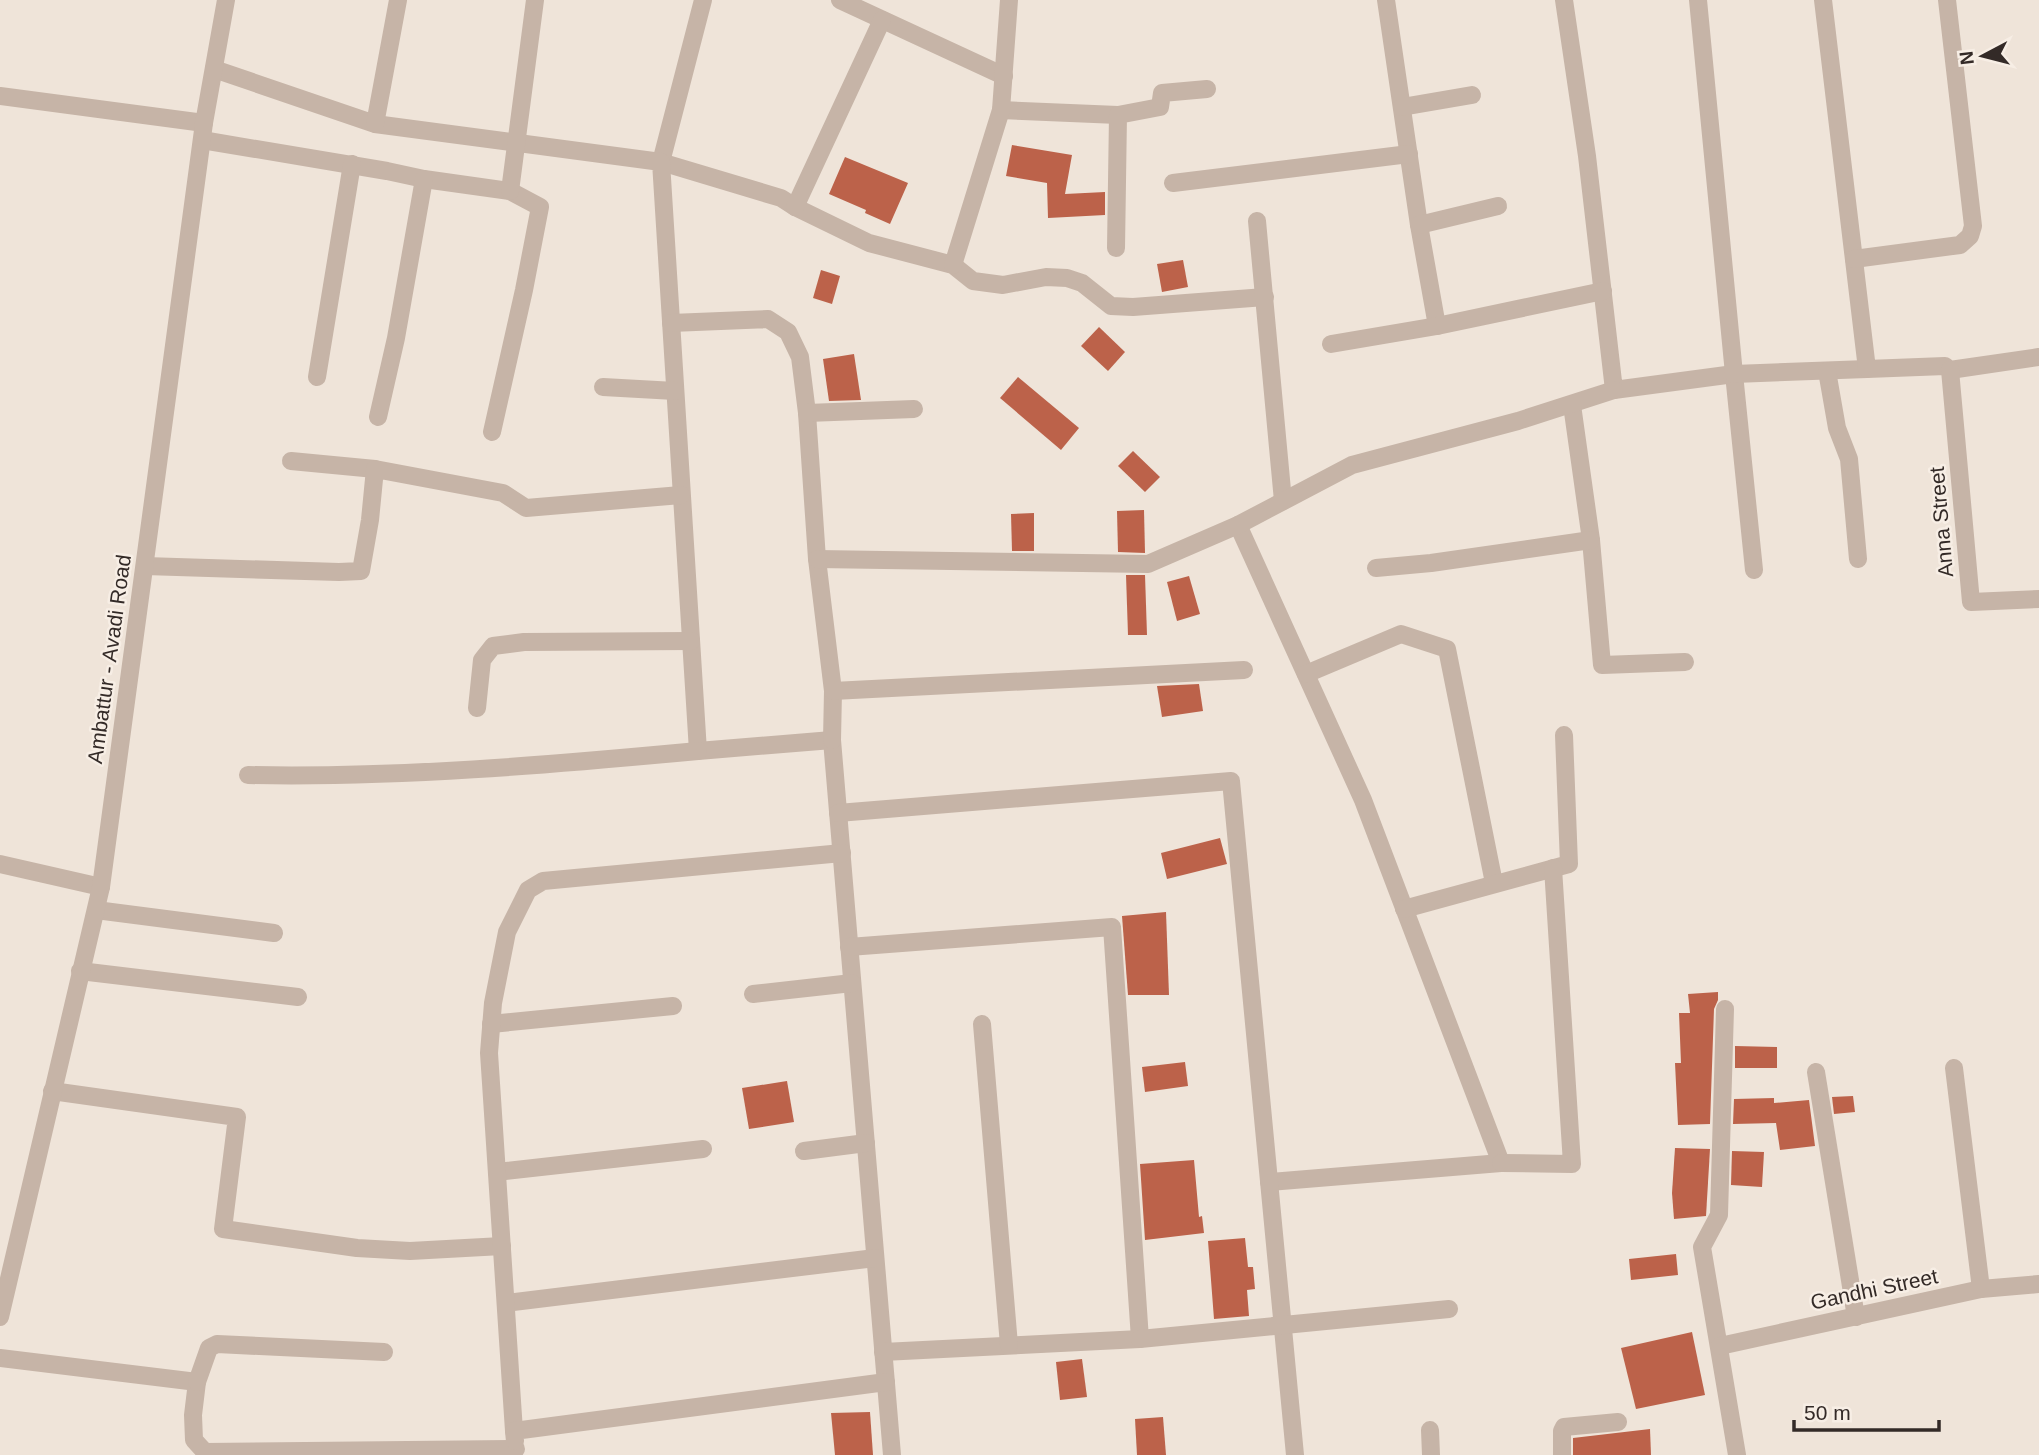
<svg xmlns="http://www.w3.org/2000/svg" width="2039" height="1455" font-family="Helvetica,sans-serif">
<style>
.building{fill:#bc624a}
.lines{fill:none;stroke-linecap:round;stroke-linejoin:round}
.minor{stroke:#c6b4a7;stroke-width:18}
.tertiary{stroke:#c6b4a7;stroke-width:18}
.labels{text-anchor:middle;dominant-baseline:central;stroke-width:5;stroke-linejoin:round;paint-order:stroke}
.street-label{font-size:21px;fill:#332a27;stroke:#f7eee5}
</style>
<rect width="100%" height="100%" fill="#efe4d9"/>
<g class="building">
<path d="M1012,145l60,10 -7,39 40,-2v23l-57,3 -1,-35 -41,-7z"/>
<path d="M845,157l63,26 -18,41 -25,-11 1,-3 -37,-16z"/>
<path d="M1183,260l5,27 -26,5 -5,-28z"/>
<path d="M821,270l19,6 -8,28 -19,-6z"/>
<path d="M1099,327l26,25 -17,19 -27,-25z"/>
<path d="M854,354l7,46 -32,1 -6,-42z"/>
<path d="M1018,377l61,51 -18,22 -61,-52z"/>
<path d="M1133,451l27,26 -15,15 -27,-26z"/>
<path d="M1144,510l1,43 -27,-1 -1,-41z"/>
<path d="M1034,513v38h-22l-1,-37z"/>
<path d="M1126,575h19l2,60h-19z"/>
<path d="M1189,576l11,38 -23,7 -10,-39z"/>
<path d="M1199,684l4,27 -41,6 -5,-31z"/>
<path d="M1220,838l7,26 -60,15 -6,-26z"/>
<path d="M1166,912l3,83h-41l-6,-79z"/>
<path d="M1718,992v8l-4,9 -4,115 -32,1 -3,-62h6l-2,-50h11l-2,-19z"/>
<path d="M1735,1046l42,1v21h-42z"/>
<path d="M1185,1062l3,24 -43,6 -3,-25z"/>
<path d="M787,1081l7,41 -45,7 -7,-41z"/>
<path d="M1853,1096l2,16 -21,2 -2,-17z"/>
<path d="M1774,1098v5l35,-3 6,46 -35,4 -4,-27 -43,1 1,-25z"/>
<path d="M1675,1148l35,1 -4,67 -32,3 -2,-26z"/>
<path d="M1732,1151l32,1 -2,35 -31,-2z"/>
<path d="M1194,1160l5,57 3,-1 2,17 -59,7 -5,-76z"/>
<path d="M1245,1238l3,29h5l2,22 -8,1 2,26 -35,3 -6,-78z"/>
<path d="M1676,1254l2,21 -47,5 -2,-21z"/>
<path d="M1692,1332l13,63 -69,14 -15,-61z"/>
<path d="M1082,1359l5,38 -27,3 -4,-38z"/>
<path d="M870,1412l3,43h-38l-4,-42z"/>
<path d="M1163,1417l3,38h-29l-2,-36z"/>
<path d="M1650,1429l1,26h-78v-17z"/>
</g>
<g class="lines">
<g class="minor">
<path d="M703,0l-42,162 120,36 14,9 74,36 84,22 20,16 30,4 43,-8 21,1 15,5 29,23 22,1 132,-10"/>
<path d="M840,0l164,76"/>
<path d="M1386,0l33,225 18,101"/>
<path d="M1564,0l23,156 27,234 120,-16 20,196"/>
<path d="M1698,0l36,374 133,-5"/>
<path d="M1823,0l44,369 78,-3 5,4 89,-13"/>
<path d="M214,69l161,55 286,38 37,589 134,-11 60,715"/>
<path d="M0,96l204,27"/>
<path d="M1402,107l70,-12"/>
<path d="M1001,110l117,5"/>
<path d="M375,124l23,-124"/>
<path d="M202,140l185,31 37,8 86,12 30,16 -16,83 -32,142"/>
<path d="M1173,183l236,-29"/>
<path d="M510,191l25,-191"/>
<path d="M795,207l87,-187"/>
<path d="M1257,221l26,280"/>
<path d="M1419,225l79,-19"/>
<path d="M1116,248l2,-133 42,-8 2,-14 45,-4"/>
<path d="M1854,259l106,-14 10,-9 3,-10 -26,-226"/>
<path d="M953,265l48,-155 8,-110"/>
<path d="M671,323l97,-4 20,13 12,25 7,56 10,146 16,132 -1,49"/>
<path d="M1331,344l106,-18 166,-35"/>
<path d="M1950,370l21,232 68,-3"/>
<path d="M1827,371l10,57 12,31 9,100"/>
<path d="M317,377l35,-213"/>
<path d="M603,387l72,4"/>
<path d="M1572,405l19,135 11,125 83,-3"/>
<path d="M807,413l107,-4"/>
<path d="M378,417l18,-79 28,-159"/>
<path d="M291,461l84,8"/>
<path d="M1238,525l125,275 138,363 -232,19"/>
<path d="M817,559l331,5 90,-39 114,-60 166,-44 96,-31"/>
<path d="M145,566l194,6 22,-1 9,-51 5,-51 128,24 23,15 155,-13"/>
<path d="M1376,568l55,-5 160,-23"/>
<path d="M1306,674l95,-40 46,15 47,234"/>
<path d="M833,691l411,-21"/>
<path d="M477,708l5,-48 11,-14 31,-4 167,-1"/>
<path d="M248,775c151,3 300,-10 450,-24"/>
<path d="M838,813l393,-32 64,674"/>
<path d="M0,864l101,23"/>
<path d="M1404,909l165,-45 -5,-129"/>
<path d="M96,910l178,23"/>
<path d="M849,947l263,-20 28,412 -257,13"/>
<path d="M80,971l218,26"/>
<path d="M753,994l99,-11"/>
<path d="M1725,1009l-6,206 -17,32 35,208"/>
<path d="M491,1024l182,-18"/>
<path d="M982,1024l27,321"/>
<path d="M1954,1068l27,221"/>
<path d="M1816,1072l40,245"/>
<path d="M52,1091l185,26 -14,112 134,19 53,3 92,-5"/>
<path d="M804,1151l62,-8"/>
<path d="M1501,1163l71,1 -19,-296"/>
<path d="M497,1172l206,-23"/>
<path d="M506,1303l369,-45"/>
<path d="M1140,1339l309,-30"/>
<path d="M1720,1346l261,-57 58,-5"/>
<path d="M0,1358l197,24 -4,33 1,25 11,12 311,-3"/>
<path d="M197,1382l12,-34 8,-4 167,8"/>
<path d="M1430,1430l1,25"/>
<path d="M514,1431l-25,-378 4,-50 14,-71 21,-42 15,-9 299,-28"/>
<path d="M515,1441l-1,-10 372,-49"/>
<path d="M1562,1455v-24l2,-4 54,-5"/>
</g>
<path class="tertiary" d="M0,1317l101,-430 103,-764 22,-123"/>
</g>
<g class="labels">
<g class="street-label">
<text transform="translate(1941 522) rotate(-95)">Anna Street</text>
<text transform="translate(109 659) rotate(-82)">Ambattur - Avadi Road</text>
<text transform="translate(1874 1289) rotate(-12)">Gandhi Street</text>
</g>
</g>
<g transform="translate(1983 56) rotate(263)" stroke="#f7eee5" stroke-width="5" paint-order="stroke">
<path d="M0-5L12 26L0 18L-12 26Z" fill="#332a27"/>
<text y="-10" font-size="19" font-weight="bold" text-anchor="middle" fill="#332a27">N</text>
</g>
<path d="M1794 1420v10h145v-10" fill="none" stroke="#332a27" stroke-width="3.5"/>
<text x="1804" y="1420" font-size="21" fill="#332a27" stroke="#f7eee5" stroke-width="5" paint-order="stroke">50 m</text>
</svg>
